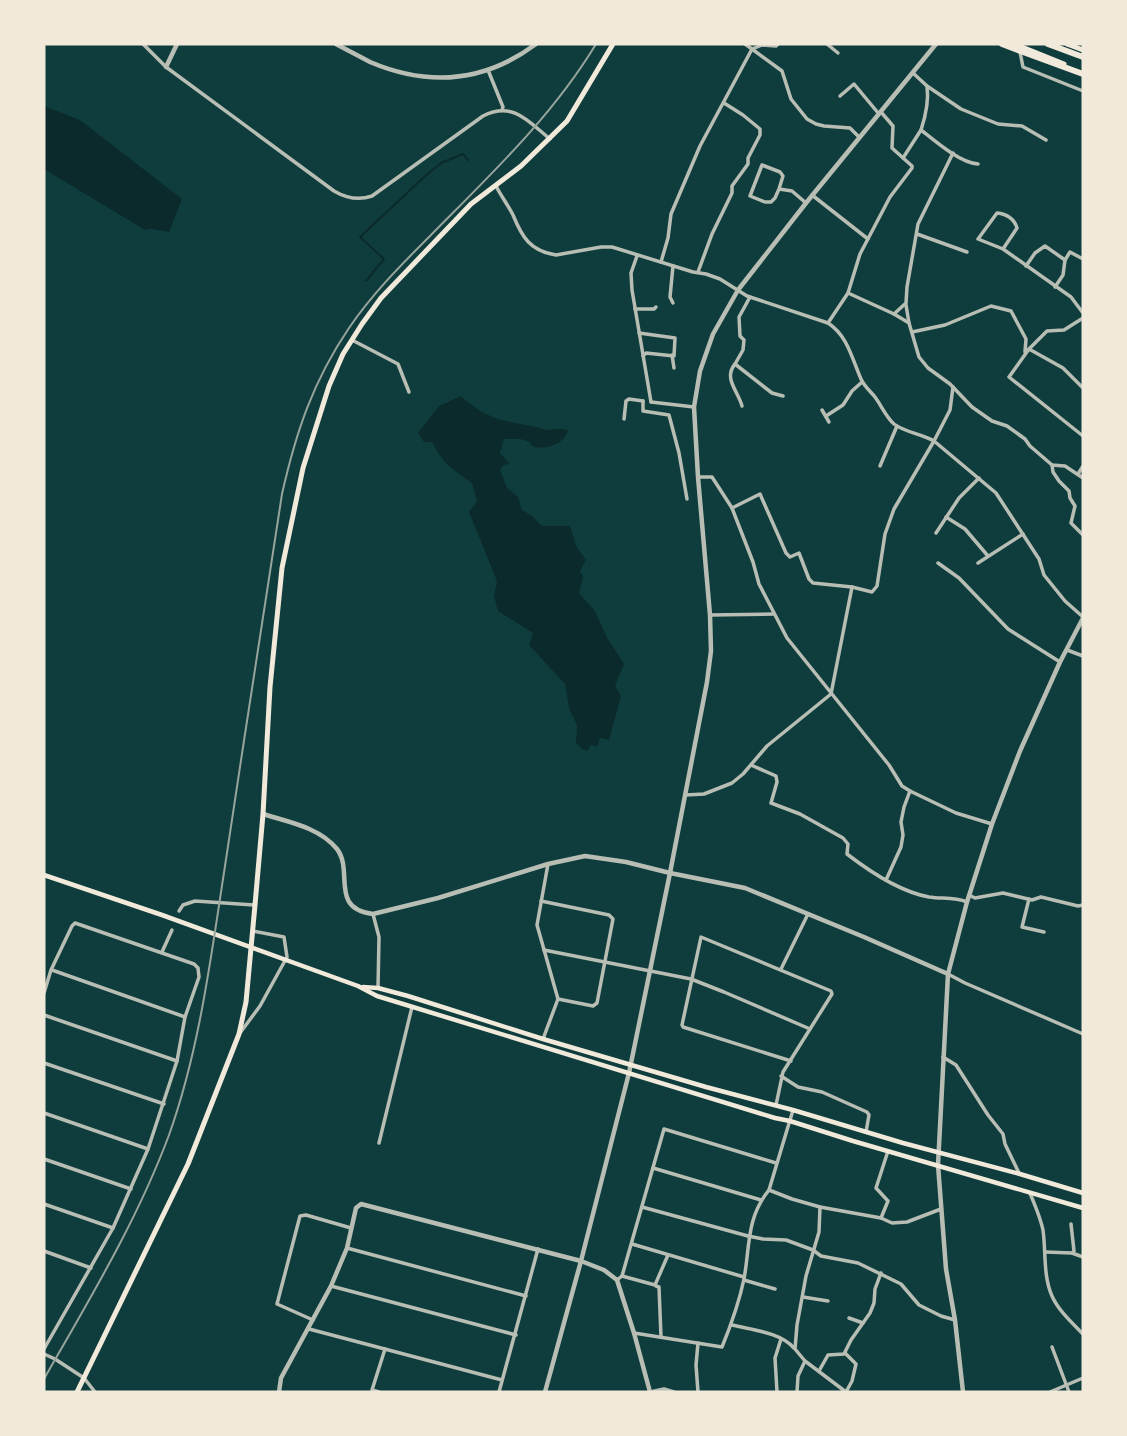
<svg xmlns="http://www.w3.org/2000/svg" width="1127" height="1436" font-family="Signika,sans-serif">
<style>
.water{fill:#0a2a2b}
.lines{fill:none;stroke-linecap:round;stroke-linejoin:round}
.stream{stroke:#0a2a2b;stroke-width:2}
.minor{stroke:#b8beb3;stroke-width:3.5}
.tertiary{stroke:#b8beb3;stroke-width:4.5}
.secondary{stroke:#f1e9da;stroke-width:4.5}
.trunk{stroke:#f1e9da;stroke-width:5}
.motorway{stroke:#f1e9da;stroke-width:6}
.rail{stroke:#97a49c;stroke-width:2}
</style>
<rect width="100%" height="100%" fill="#0f3d3e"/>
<g class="water">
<path d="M44,106l36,14 102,79 -13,33c-9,-1 -14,-5 -24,-2l-101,-61z"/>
<path d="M461,396c27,25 45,25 79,32 10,5 16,-2 28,2 -2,12 -20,20 -32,17 -8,-2 -2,-3 -9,-6 -7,-3 -16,-2 -23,-2l-4,14 10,11 -7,1 -3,5 7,18 11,9 4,13 10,6 10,10h28l6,20 10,14 -6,11 3,6 -4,16 16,18 12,27 17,26 -9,22 6,10 -12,44 -9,-2 -3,9 -6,-2 -4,6 -5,-2 -6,-6 1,-18 -8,-17 -4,-24 -36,-39 4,-12 -35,-22 -4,-15 3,-15 -28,-69 8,-11 -5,-18c-21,-15 -28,-18 -40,-41h-8l-6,-9 21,-27z"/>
</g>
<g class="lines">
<path class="stream" d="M366,281l18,-22 -24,-22 63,-59 18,-15 22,-9 5,6"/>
<g class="minor">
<path d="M143,44l23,23 168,124c12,7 24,10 38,5l111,-80c30,-15 45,5 67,23"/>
<path d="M745,44l7,5 10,-4 14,1 2,-2"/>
<path d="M827,44l11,9"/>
<path d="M1020,52l3,15 60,24"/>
<path d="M488,70l15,37 -1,3"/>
<path d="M913,73l14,13c2,15 -1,29 -6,44"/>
<path d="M927,86l34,23 37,15 24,2 24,14"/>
<path d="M840,96l14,-12 25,30"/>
<path d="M903,158l18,-28c14,11 39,33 57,34"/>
<path d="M496,186c5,10 12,19 17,29 9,22 17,36 43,40l45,-8h11l81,25 13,2 14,5 27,17 81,27c20,13 24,36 33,56 3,7 9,12 14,18 6,8 11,20 19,27 10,8 28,10 40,17l62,52 43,66 5,16 21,26 18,16"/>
<path d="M779,189l4,-13 -3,-4 -18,-7 -12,31 15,6h6l4,-4 4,-9 13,2 14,12"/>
<path d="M812,195l56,44"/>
<path d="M917,234l50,18"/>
<path d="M1003,249l14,-21c-3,-10 -11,-14 -20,-15l-19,26 25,10 68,48 12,16"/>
<path d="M637,256l-6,17 1,17 19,112"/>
<path d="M661,262l7,-24 3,-24 29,-68 52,-97 30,22 9,28 16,20 9,5 8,2 26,2 9,9"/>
<path d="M673,266l-3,31 3,6"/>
<path d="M1026,266l9,-13 10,-7 20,14 5,-8 13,7"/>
<path d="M698,272l14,-38 20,-41v-7l16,-22v-6l12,-23v-6l-17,-14 -19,-12"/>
<path d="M1055,287l8,-12 2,-15"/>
<path d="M848,293l46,21 15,9 10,34 9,11 22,16 22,23 20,14 15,5 18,13 5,7 22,19 13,1 18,12"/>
<path d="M750,297l-11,20 1,19 4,4 -1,10 -8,14 37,29 11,3"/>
<path d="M906,305l3,18"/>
<path d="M635,309h19l2,-2"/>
<path d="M894,314l12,-11 1,-16 11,-63 35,-71"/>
<path d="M828,323l20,-30 12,-39 30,-57 22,-29v-2l-20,-18 1,-22 -12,-14"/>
<path d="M912,332l33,-7 46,-19 20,5 15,28 -1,13"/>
<path d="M639,333l36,5 -1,18 -28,-3 -3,3"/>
<path d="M352,340l46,24 11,28"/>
<path d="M1029,349l18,-18 17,-1 19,-12"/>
<path d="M672,355l2,13"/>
<path d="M735,364c-12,14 3,27 7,42"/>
<path d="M1083,388l-20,-20 -34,-19 -20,28 74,59"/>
<path d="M643,401v10l26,4 10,38 8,46"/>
<path d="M651,402l43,5"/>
<path d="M822,410l7,12"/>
<path d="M826,416l17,-11 9,-14 10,-9"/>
<path d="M624,419l2,-18 3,-2 14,2"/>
<path d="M1052,465l1,7 6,9 10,10 1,7 5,8 -4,17 12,12"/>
<path d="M880,466l17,-40"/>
<path d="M1078,474l5,-8"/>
<path d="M699,477h13l20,31 21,54 6,22 28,54 102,127 13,21 8,5 46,22 36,11"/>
<path d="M732,508l28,-14 26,59 4,4 9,-4 10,26 4,4 39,4 20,5 5,-6 8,-52 9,-25 40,-68 16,-31 3,-23"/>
<path d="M946,517l19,12 23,27"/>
<path d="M936,533l23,-35 20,-20"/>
<path d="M938,563l21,15 49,51 52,33"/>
<path d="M978,563l45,-29"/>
<path d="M710,615l64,-1"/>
<path d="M1067,650l16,6"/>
<path d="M751,765l25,11 1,6 -6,21 29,11 43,24 5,6 -1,10c22,17 54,38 82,43 13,2 25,0 38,5"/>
<path d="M685,795l19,-1 28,-11 11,-9 24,-28 64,-52 21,-107"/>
<path d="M886,880l15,-33 2,-12 -2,-13 3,-15 6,-16"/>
<path d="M969,895l6,3 28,-5 29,7 9,-3 37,9 5,-1"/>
<path d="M1029,899l-7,28 22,5"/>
<path d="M541,901l68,14 4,4 -16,84 -4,3 -35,-7"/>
<path d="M179,911l4,-6 12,-4 59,4"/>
<path d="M373,914l6,23 -1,51"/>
<path d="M544,950l147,29 33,13 86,37"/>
<path d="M162,952l10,-22"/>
<path d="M781,969l27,-55"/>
<path d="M52,970l133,47"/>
<path d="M948,974l17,9 118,51"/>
<path d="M44,993l7,-23 21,-44 3,-3 119,41 4,4 1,9 -14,40 -8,44 -29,88 -35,79 -69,121"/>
<path d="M44,1015l133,46"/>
<path d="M240,1033l20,-27 27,-49 -3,-20 -31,-6"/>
<path d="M543,1039l15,-40 -21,-74 11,-61"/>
<path d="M943,1057l13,8 32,50 15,19 2,10 14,29"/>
<path d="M44,1063l120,41"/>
<path d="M781,1076l17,11 24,5 45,20 2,3 -3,17"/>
<path d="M776,1105l7,-33 49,-78 -1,-3 -130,-54 -19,88 1,2 108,34"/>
<path d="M44,1113l104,36"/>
<path d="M379,1143l33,-136"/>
<path d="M44,1159l87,30"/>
<path d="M653,1168l108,32"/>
<path d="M769,1190l23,9 28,8 61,11 11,5 15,-1 34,-13"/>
<path d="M1030,1193c5,13 10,23 13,37 3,21 0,46 9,66 6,14 20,27 31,38"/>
<path d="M44,1204l69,24"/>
<path d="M642,1207l106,29 15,3 23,1 27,10 8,6 37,7 43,21 18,21 22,11 14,4"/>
<path d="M820,1207l-1,25 -13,44 -9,49 -2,24 10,12 41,31 6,-11 4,-17 -11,-11"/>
<path d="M881,1218l7,-17 -12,-13 12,-37"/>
<path d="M1071,1224l3,27 -2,2"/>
<path d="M632,1244l112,33"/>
<path d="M347,1248l179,48"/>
<path d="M44,1251l47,17"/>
<path d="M1045,1252l27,1 11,4"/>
<path d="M622,1276l33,9 13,-30"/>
<path d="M617,1280l5,-4 42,-147 112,34"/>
<path d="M744,1280l31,9"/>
<path d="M331,1286l185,49"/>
<path d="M656,1286l3,1 2,50"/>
<path d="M803,1297l25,4"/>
<path d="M849,1318l14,5"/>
<path d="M313,1320l-36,-16 23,-88 6,-1 45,13"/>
<path d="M732,1325c20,5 48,7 62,23"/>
<path d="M309,1329l193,51"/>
<path d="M634,1333l88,14c9,-22 17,-44 22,-68 6,-32 2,-61 25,-89l24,-80"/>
<path d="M698,1343l-2,22 2,27"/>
<path d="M1052,1347l17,45"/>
<path d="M44,1354l11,5 29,19 11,14"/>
<path d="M819,1371l9,-16 16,-1 7,-14 19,-27 4,-10 1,-14 6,-16"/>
<path d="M379,1392l-7,-2 13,-41"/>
<path d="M499,1392l39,-143"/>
<path d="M650,1392l14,-3 10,3"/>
<path d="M777,1392l-2,-34 6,-19"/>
<path d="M797,1392l1,-16 7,-15"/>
<path d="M1050,1392l33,-14"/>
</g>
<g class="tertiary">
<path d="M336,44c11,6 23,12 34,18 59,25 115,20 166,-18"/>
<path d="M166,67l11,-23"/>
<path d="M263,814c25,8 56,13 74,35 17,22 -8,60 36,65l65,-16 110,-34 37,-8 41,6 44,11 75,15 119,49 84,37"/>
<path d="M279,1392l2,-14 50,-92 16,-38 9,-40 5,-4 220,57 23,9 13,10 17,53 16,59"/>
<path d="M545,1392l36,-131 48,-188 41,-200 37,-191 4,-31 -1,-36 -12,-138 -4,-70 6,-36 13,-37 25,-44 68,-87 130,-159"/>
<path d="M963,1392l-8,-72 -9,-51 -8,-104 10,-191 19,-72 25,-78 28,-73 40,-89 23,-44"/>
</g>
<g class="secondary">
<path d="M44,875l118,40 196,71 19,10 398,122 15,3 63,20 230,67"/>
<path d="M363,987l15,1 30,8 135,43 163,48 87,23 110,33 117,31 63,19"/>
</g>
<g class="trunk">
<path d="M1014,44l50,20"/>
<path d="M1067,44l16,6"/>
<path d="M77,1392l111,-228 51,-130 7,-32 9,-97 8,-91 7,-127 12,-119 21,-100 26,-82 14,-32 19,-30 19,-26 90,-94 50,-38 46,-45 46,-77"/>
</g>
<g class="motorway">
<path d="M1002,44l81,30"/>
<path d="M1048,44l35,13"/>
</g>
<path class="rail" d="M44,1379c45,-79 93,-158 125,-244 31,-87 42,-179 56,-269 19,-124 37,-248 57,-372 14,-62 31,-113 67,-166 23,-34 52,-63 81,-92 59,-60 122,-119 166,-192"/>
</g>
<rect width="1127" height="1436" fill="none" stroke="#f1e9da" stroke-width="91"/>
</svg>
